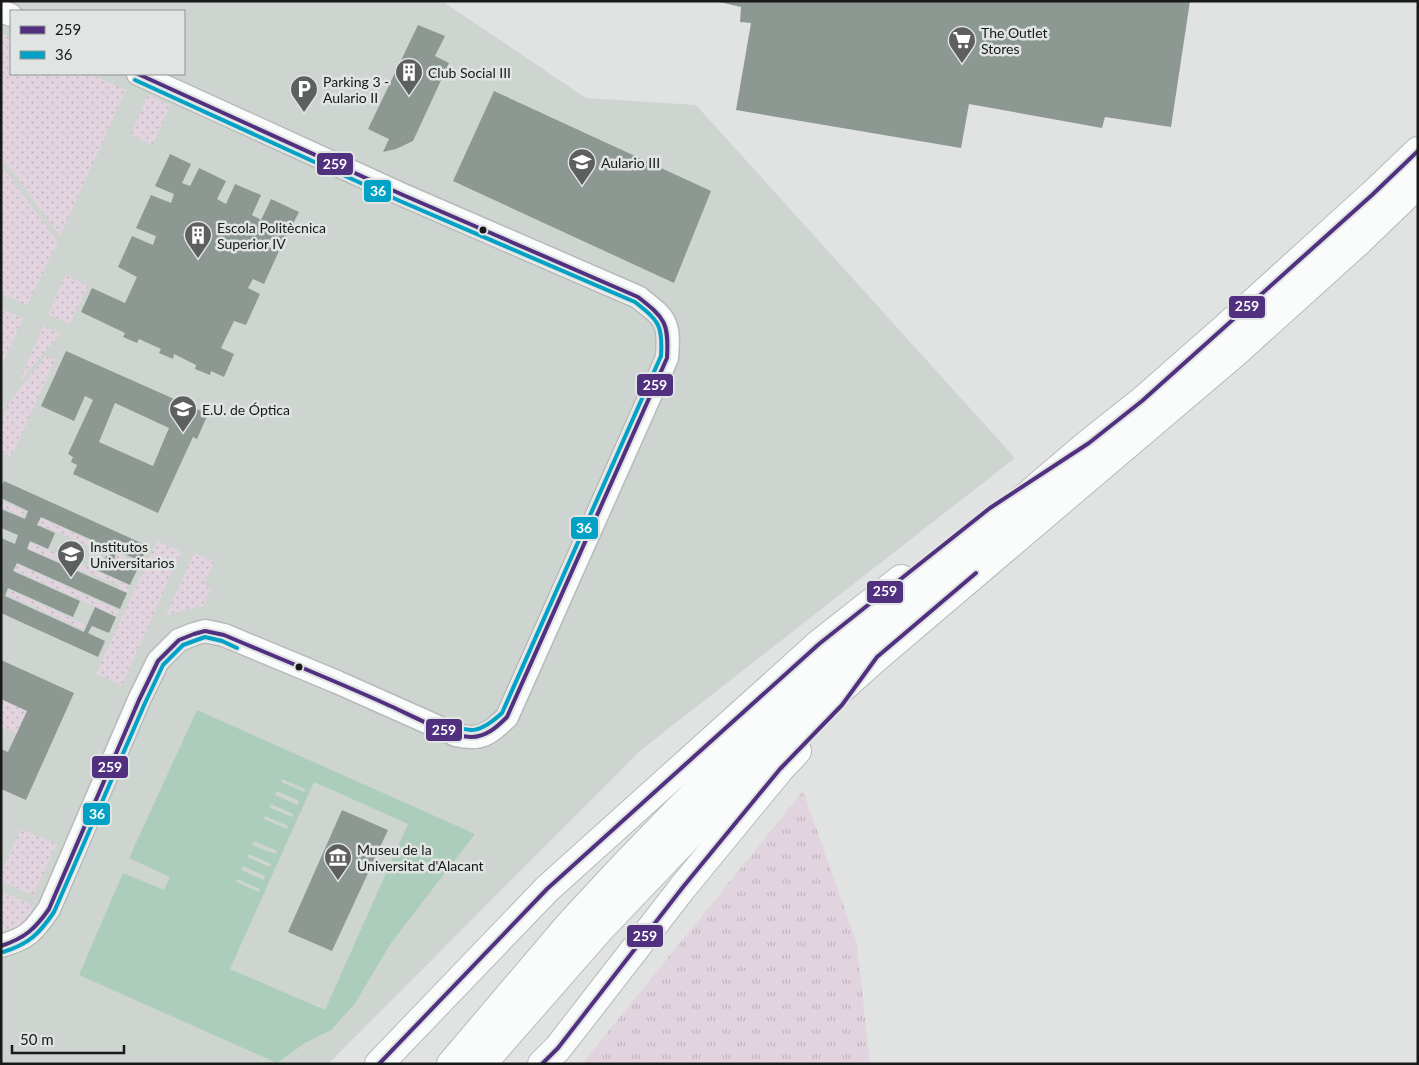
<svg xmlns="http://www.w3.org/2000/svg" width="1419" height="1065" font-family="Lato,sans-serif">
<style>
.built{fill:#ced5d0;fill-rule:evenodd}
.grass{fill:url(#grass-tufts)}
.garden{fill:url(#garden-dots)}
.water{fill:#accdbc;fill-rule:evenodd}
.building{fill:#8e9893;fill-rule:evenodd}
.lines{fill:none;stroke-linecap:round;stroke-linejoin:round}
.secondary-casing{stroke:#b8bab9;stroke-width:25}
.highway-casing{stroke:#b8bab9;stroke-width:30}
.secondary{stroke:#fafbfb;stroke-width:22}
.highway{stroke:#fafbfb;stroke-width:28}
.bus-1-casing{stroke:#e0e4e2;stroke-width:8}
.bus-2-casing{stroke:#e0e4e2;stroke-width:8}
.bus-1{stroke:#513080;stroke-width:4}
.bus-2{stroke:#01a2c5;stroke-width:4}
.bus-dot{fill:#181919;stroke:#e0e4e2;stroke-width:2}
.labels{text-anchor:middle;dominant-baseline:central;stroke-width:5;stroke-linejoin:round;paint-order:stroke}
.poi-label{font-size:14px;fill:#181919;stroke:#e0e4e2;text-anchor:start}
.line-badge{stroke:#e0e4e2;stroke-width:2}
.badge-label{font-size:14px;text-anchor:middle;font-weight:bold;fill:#fff}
</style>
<defs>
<pattern id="grass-tufts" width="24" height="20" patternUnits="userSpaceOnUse" patternTransform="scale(1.25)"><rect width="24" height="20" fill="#e2d4df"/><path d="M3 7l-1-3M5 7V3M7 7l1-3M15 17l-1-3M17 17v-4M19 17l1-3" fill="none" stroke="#c1b5bf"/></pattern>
<pattern id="garden-dots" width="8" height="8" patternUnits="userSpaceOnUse" patternTransform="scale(1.25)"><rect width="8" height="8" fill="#e2d4df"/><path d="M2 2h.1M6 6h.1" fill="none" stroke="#c1b5bf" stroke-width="1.8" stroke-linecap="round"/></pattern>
</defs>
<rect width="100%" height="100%" fill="#e1e3e2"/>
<path class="built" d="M1,1h441l144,97 110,7 319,353 -374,292 -313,314h-327zM11,11h173v63h-173z"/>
<path class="grass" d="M803,791l54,153 13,120h-288z"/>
<g class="garden">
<path d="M1,33l10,5v36h79l36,16 -66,146 -47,-64 -12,-13z"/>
<path d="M148,95l22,11 -18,39 -21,-11z"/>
<path d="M1,165l57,77 -31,63 -26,-11z"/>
<path d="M66,275l22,11 -18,38 -22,-10z"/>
<path d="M2,309l21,9 -19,43 -3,-1z"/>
<path d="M43,326l17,8 -41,48z"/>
<path d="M46,356l9,4 -44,97 -10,-5v-32l9,-19z"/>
<path d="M1,501l24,10 -2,5 -22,-9z"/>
<path d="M41,518l69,32 -2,5 -69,-31z"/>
<path d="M157,541l24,11 -59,133 -26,-11z"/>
<path d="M30,542l100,44 -3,6 -9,-4 1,-3 -91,-36z"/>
<path d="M117,553l23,10 -2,5 -23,-10z"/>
<path d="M194,553l21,8 -11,23 7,4 -8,18 -19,4 -18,6z"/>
<path d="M18,564l101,47 -3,5 -101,-46z"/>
<path d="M10,590l75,35 -2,4 -76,-34z"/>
<path d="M1,699l26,12 -10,23 -16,-7z"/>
<path d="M21,829l36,15 -24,51 -32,-14v-9z"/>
<path d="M1,891l29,13 3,10 -12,12 -20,5z"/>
</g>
<path class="water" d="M197,710l278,124 -84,109 -37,62 -23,25 -26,13 -28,20 -198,-88 44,-102 41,17 6,-13 -41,-19zM282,779l23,10 -1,3 -23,-10zM314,782l94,42 -83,186 -95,-41zM277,791l22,10 -1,4 -23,-10zM271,804l22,10 -1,3 -23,-10zM265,816l23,10 -1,3 -23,-10zM254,841l23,10 -1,3 -24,-9zM249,854l22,10 -1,3 -23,-10zM243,866l22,10 -1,4 -23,-10zM237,879l23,10 -1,3 -23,-10z"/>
<g class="building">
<path d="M715,1h475l-19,126 -66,-10 -3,11 -133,-24 -8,44 -225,-38 15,-87 -11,-1 1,-15z"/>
<path d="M418,25l27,11 -10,20 14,7 -36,78 -17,8 -13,3 6,-13 -21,-10z"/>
<path d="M494,91l217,100 -37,92 -221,-102z"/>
<path d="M170,154l21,10 -9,19 8,3 9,-18 27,13 -9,18 9,5 9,-20 26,11 -9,20 9,5 10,-21 28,13 -16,31 -12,-5 -3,9 11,4 -15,33 -11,-5 -5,9 12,6 -14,31 -12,-4 -13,27 13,6 -10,23 -13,-6 -1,4 -15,-6 1,-4 -22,-11 -1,5 -14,-6 2,-4 -22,-10 -2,4 -14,-6 2,-4 -44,-21 11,-24 33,15 12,-26 -19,-10 14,-31 21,9 3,-9 -20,-8 15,-33 20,8 3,-9 -19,-8z"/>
<path d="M66,351l142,63 -11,25 -4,-2 -35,76 -85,-39 4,-9 -6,-3 2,-5 -5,-3 25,-54 -8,-4 -11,25 -33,-15zM115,403l54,25 -16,38 -54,-24z"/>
<path d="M4,481l144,65 -7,15 -24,-10 -3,8 23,11 -7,15 -31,-14 7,-15 3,1 3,-8 -71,-32 -4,8 18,8 -7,16 -18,-8 -3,8 100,44 -7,16 -103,-46 -4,8 67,30 -7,16 -65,-29 -3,8 79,36 11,-25 21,10 -7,16 -17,-7 -4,7 17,8 -7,16 -97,-44v-75l14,6 3,-9 -17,-7v-19l24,10 3,-8 -27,-13v-10z"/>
<path d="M1,660l73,33 -48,107 -25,-11v-40l7,3 19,-41 -26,-12z"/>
<path d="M342,810l46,20 -56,121 -44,-19z"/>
</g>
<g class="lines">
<g class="secondary-casing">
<g id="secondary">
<path d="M1,11l10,4"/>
<path d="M1,946c27,-8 32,-14 48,-37l90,-209 19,-39 21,-21 15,-6 11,-3 19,4 113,47 119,53c26,6 33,-1 51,-18l160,-359c3,-37 -1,-39 -29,-61l-235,-102 -265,-121"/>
</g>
</g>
<g class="highway-casing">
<g id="highway">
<path d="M379,1064l168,-175 272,-245 82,-65"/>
<path d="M451,1064l118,-139 51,-55 59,-61 101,-99 108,-96 201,-171 53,-42 82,-72 148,-134 46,-44"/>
<path d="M482,1064l118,-135 119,-125 67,-66 91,-81 359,-305 123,-111 59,-57"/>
<path d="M542,1064l16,-16 125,-161 97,-118 17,-18"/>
</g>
</g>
<use href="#secondary" class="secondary"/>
<use href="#highway" class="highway"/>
<g class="bus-1-casing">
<g id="bus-1">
<path d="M1,946c24,-8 34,-17 48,-37l90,-209 19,-39 21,-21 15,-6 11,-3 19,4c54,23 109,45 162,69 21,9 64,33 85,33 15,0 26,-10 36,-20l160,-359c2,-35 -2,-40 -29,-61l-235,-102 -265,-121"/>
<path d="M379,1064l168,-175 272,-245 171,-136 99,-65 53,-42 230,-206 46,-44"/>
<path d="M542,1064l16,-16 125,-161 97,-118 62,-64 35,-48 99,-84"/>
</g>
</g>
<g class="bus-2-casing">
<g id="bus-2">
<path d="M135,80l265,121 235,101c24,19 28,23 26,54l-159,357c-22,20 -30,21 -58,10"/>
<path d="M3,952c26,-8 36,-18 51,-40l91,-209 18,-38 20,-20 22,-8 17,4 15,7"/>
</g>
</g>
<use href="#bus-1" class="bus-1"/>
<use href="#bus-2" class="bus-2"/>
</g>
<defs>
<g id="supermarket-pin" transform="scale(1.4375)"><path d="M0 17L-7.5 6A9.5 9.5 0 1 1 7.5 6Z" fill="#5e605f" stroke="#e0e4e2"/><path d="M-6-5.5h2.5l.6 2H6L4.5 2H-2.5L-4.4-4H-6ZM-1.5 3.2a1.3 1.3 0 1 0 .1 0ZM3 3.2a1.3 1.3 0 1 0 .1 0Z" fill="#fff"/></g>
<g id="building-pin" transform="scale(1.4375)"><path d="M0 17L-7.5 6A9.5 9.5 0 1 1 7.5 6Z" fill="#5e605f" stroke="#e0e4e2"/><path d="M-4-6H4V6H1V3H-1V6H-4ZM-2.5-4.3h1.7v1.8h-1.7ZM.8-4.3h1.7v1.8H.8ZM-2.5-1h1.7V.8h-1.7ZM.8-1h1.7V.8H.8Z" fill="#fff"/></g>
<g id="parking-pin" transform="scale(1.4375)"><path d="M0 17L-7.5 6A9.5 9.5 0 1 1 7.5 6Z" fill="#5e605f" stroke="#e0e4e2"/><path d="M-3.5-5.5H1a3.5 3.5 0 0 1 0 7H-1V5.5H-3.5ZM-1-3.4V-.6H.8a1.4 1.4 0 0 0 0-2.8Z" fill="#fff"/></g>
<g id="university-pin" transform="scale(1.4375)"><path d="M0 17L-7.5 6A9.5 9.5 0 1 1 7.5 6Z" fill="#5e605f" stroke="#e0e4e2"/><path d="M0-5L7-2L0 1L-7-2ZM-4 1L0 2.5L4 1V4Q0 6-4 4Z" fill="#fff"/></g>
<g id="museum-pin" transform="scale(1.4375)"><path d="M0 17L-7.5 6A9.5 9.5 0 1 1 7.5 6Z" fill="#5e605f" stroke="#e0e4e2"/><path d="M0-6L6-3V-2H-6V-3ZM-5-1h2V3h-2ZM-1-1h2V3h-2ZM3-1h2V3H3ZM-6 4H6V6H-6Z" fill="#fff"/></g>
</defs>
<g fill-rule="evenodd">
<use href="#supermarket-pin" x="962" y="40"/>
<use href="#building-pin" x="409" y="72"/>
<use href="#parking-pin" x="304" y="89"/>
<use href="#university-pin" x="582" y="162"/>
<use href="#building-pin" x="198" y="235"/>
<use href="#university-pin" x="183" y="409"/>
<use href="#university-pin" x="71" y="554"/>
<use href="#museum-pin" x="338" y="857"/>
</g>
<g class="bus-dot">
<circle cx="483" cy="230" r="4.5"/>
<circle cx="299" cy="667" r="4.5"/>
</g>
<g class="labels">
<g class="poi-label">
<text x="981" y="32">The Outlet<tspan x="981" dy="16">Stores</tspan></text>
<text x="428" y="72">Club Social III</text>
<text x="323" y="81">Parking 3 -<tspan x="323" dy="16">Aulario II</tspan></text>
<text x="601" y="162">Aulario III</text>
<text x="217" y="227">Escola Politècnica<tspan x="217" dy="16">Superior IV</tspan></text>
<text x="202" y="409">E.U. de Óptica</text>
<text x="90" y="546">Institutos<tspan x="90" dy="16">Universitarios</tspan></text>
<text x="357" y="849">Museu de la<tspan x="357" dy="16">Universitat d'Alacant</tspan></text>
</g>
</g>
<g class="line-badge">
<rect x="316" y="152" width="38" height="24" rx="5" fill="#513080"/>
<rect x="363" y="179" width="29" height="24" rx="5" fill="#01a2c5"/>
<rect x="1228" y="295" width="38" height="24" rx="5" fill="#513080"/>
<rect x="636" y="373" width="38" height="24" rx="5" fill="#513080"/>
<rect x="570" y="516" width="29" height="24" rx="5" fill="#01a2c5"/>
<rect x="866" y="580" width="38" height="24" rx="5" fill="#513080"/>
<rect x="425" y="718" width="38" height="24" rx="5" fill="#513080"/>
<rect x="91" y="755" width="38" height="24" rx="5" fill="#513080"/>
<rect x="82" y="802" width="29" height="24" rx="5" fill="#01a2c5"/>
<rect x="626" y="924" width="38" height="24" rx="5" fill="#513080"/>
</g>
<g class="badge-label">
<text x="335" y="169">259</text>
<text x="378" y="196">36</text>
<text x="1247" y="311">259</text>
<text x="655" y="390">259</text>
<text x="584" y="533">36</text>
<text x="885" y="596">259</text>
<text x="444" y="735">259</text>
<text x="110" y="772">259</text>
<text x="97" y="819">36</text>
<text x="645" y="941">259</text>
</g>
<rect width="1419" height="1065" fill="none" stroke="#181919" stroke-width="5"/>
<rect x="10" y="10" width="175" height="65" fill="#e0e4e2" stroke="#909392"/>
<rect x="20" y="26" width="25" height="8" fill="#513080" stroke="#909392"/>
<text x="55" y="35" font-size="15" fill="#181919">259</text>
<rect x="20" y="51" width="25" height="8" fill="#01a2c5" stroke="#909392"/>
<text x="55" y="60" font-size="15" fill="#181919">36</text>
<path d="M12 1045v8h112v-8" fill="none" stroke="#181919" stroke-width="2.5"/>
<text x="20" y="1045" font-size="15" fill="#181919" stroke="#e0e4e2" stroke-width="4" paint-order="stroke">50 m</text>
</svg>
